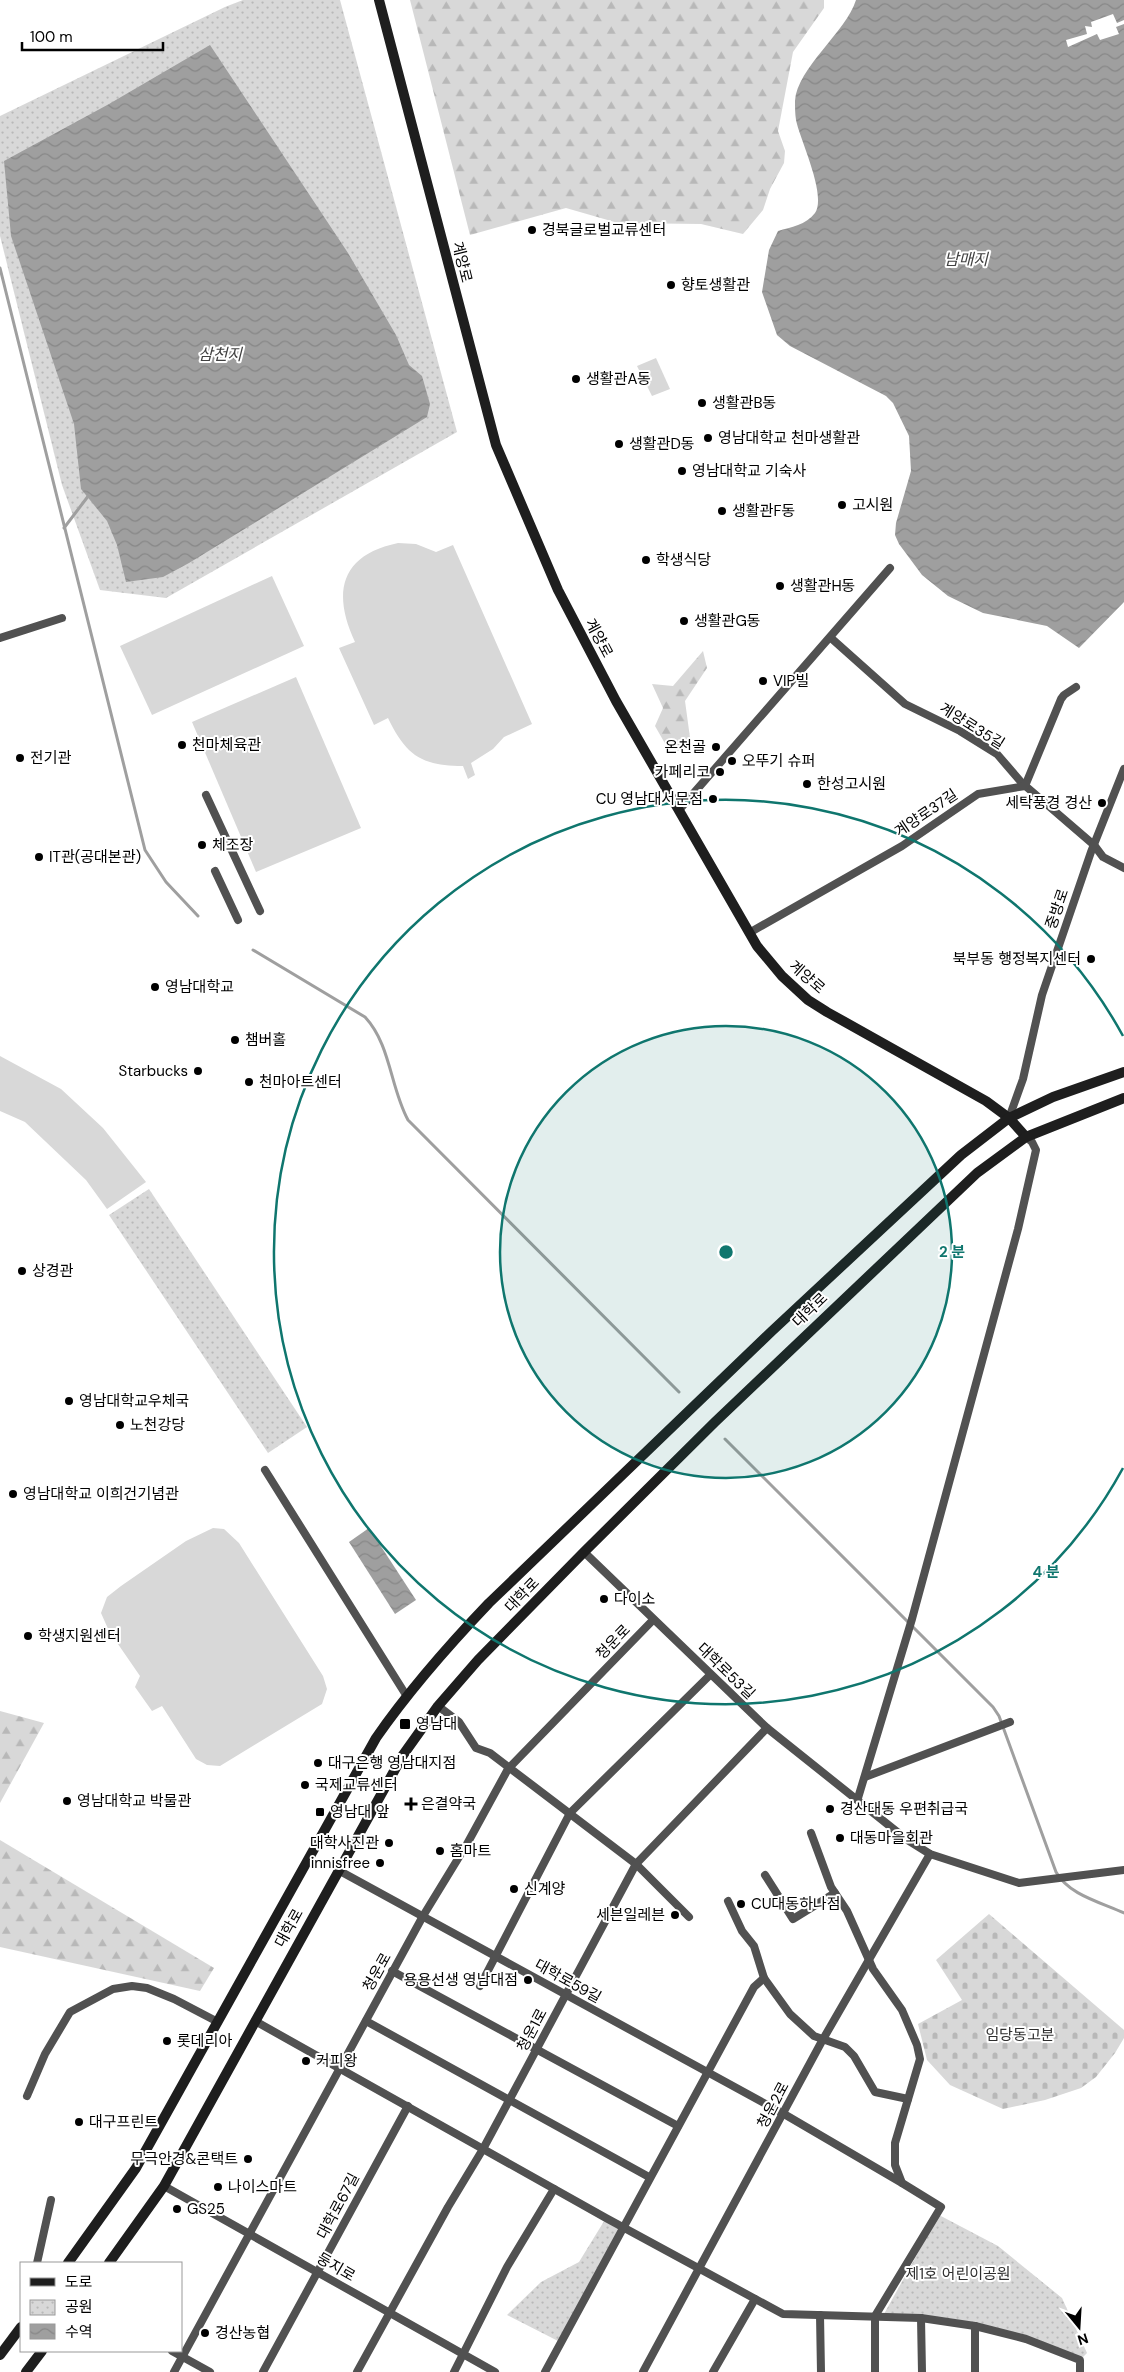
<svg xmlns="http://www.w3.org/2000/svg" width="1124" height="2372" font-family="'DM Sans','Noto Sans KR',sans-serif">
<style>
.green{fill:#d8d8d8}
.forest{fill:url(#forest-firs)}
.cemetery{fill:url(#cemetery-stones)}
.park{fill:url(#park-dots)}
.water{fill:url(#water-waves)}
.pier{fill:#fff}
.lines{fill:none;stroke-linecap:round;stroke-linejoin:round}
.stream{stroke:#9f9f9f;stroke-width:3}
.street{stroke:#515151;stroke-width:8}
.secondary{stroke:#1e1e1e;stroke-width:10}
.ring{fill:none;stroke:#0f766e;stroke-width:2.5}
.poi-dot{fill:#000;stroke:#fff;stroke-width:2}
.labels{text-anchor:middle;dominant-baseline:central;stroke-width:4;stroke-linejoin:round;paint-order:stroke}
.poi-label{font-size:15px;fill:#000;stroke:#fff;text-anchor:start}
.street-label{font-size:15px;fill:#000;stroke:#fff}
.park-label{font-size:15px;fill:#2f2f2f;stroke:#fff}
.water-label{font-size:16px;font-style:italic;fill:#404040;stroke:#fff}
.centre{fill:#0f766e;stroke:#fff;stroke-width:2.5}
.ring-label{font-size:15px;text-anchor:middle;font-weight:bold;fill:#0f766e;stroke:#fff;stroke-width:4;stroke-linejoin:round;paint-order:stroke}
</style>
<defs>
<pattern id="forest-firs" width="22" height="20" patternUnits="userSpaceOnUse" patternTransform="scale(1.25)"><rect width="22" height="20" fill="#d8d8d8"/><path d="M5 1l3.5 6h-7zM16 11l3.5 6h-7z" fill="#b8b8b8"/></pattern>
<pattern id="cemetery-stones" width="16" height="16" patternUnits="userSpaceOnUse" patternTransform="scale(1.25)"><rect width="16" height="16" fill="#d8d8d8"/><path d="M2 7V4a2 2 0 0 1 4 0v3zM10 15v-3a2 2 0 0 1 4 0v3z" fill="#b8b8b8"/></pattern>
<pattern id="park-dots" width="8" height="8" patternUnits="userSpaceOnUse" patternTransform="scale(1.25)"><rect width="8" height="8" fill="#d8d8d8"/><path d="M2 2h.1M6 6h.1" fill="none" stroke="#b8b8b8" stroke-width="1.8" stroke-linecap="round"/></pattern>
<pattern id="water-waves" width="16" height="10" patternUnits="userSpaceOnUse" patternTransform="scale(1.25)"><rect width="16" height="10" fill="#9f9f9f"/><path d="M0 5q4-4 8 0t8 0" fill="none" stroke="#878787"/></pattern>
</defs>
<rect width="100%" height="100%" fill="#fff"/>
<g class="green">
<path d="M656,358l14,31 -18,7 -15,-30z"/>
<path d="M398,543l18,1 20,8 17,-7 79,179 -28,13 -11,12 -22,14 4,12 -7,4 -5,-13c-42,0 -57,-11 -75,-48l-14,7 -35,-77 16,-6c-23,-49 -15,-87 43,-99z"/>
<path d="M272,576l32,70 -152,69 -32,-69z"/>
<path d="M296,677l65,151 -105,44 -64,-150z"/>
<path d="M0,1056l61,33 42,39 43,54 -39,27 -21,-29 -61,-58 -25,-11z"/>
<path d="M213,1528l11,1 15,14 84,133 4,13 -5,15 -102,62 -13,-1 -11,-6 -34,-53 -10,5 -17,-24 5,-11 -31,-45 -8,-18 6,-16 14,-11 65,-45z"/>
</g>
<g class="forest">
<path d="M410,0h414v8l-31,44 -15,79 7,20 -1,12 -14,26 -7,21 -20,24 -42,-10 -83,-1 -52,-15 -96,27z"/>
<path d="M703,651l4,17 -22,33 6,44 -20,9 -16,-28 8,-18 -11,-24 21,2z"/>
<path d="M0,1711l44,12 -44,80z"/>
<path d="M0,1840l214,128 -14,23 -200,-44z"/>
</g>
<path class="cemetery" d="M989,1914l135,116v8l-9,15 -19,24 -15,11 -36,12 -42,9 -53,-24 -23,-25 -9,-36 44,-24 -26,-40z"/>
<g class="park">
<path d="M243,0h97l117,432 -291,166 -66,-8 -38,-105 -62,-249v-120l225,-109z"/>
<path d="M149,1189l158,238 -39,26 -159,-238z"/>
<path d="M939,2215l59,31 64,52 25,55 -7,7 -72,-26 -53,-15 -71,-5z"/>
<path d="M606,2218l16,8 -62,116 -53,-27 34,-33 38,-20z"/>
</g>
<g class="water">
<path d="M856,0h268v602l-45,46 -32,-22 -64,-13 -35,-17 -26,-21 -23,-31 -4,-9 1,-12 15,-52 -2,-35 -16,-33 -7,-7 -96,-50 -13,-11 -15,-43 7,-42 9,-19c13,-4 28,-6 37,-18 12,-18 -15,-73 -19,-93 -1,-6 -1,-13 -1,-19 2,-33 51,-69 61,-101z"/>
<path d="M210,45l138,208 48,82 13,30 13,11 8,28 -3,13 -238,146 -26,14 -37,5 -9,-37 -10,-24 -26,-32 -7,-65 -63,-188 -7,-75 105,-57z"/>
<path d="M369,1528l47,72 -21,14 -46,-72z"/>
</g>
<path class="pier" d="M1113,14l4,9 7,-3v4l-8,3 3,7 -19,6 -3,-6 -29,13 -2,-7 21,-6 -2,-8 7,1 -1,-5z"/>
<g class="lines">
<g class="stream">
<path d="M0,268l145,582 21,32 32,34"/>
<path d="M64,528l25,-33"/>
<path d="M253,950l112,67c26,28 25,70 43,103l271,272"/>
<path d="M725,1439l268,268 6,9 57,156c13,23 44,30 68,41"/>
</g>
<g class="street">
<path d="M0,638l62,-20"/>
<path d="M831,638l74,66 55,27 37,23 25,29 72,62 9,12 21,11"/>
<path d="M206,795l54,116"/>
<path d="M679,810l211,-242"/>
<path d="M215,871l23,49"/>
<path d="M749,933l153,-87 76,-52 47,-8 36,-87 3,-4 12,-8"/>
<path d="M1009,1118l14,-39 19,-84 49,-143 33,-83"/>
<path d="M265,1470l141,225"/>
<path d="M584,1552l183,176 139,111 24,15 89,29 105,-13"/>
<path d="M438,1706l21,16 17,26 14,5 146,111 53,53"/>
<path d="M865,1777l145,-55"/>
<path d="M858,1798l54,-179 106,-390 18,-79 -4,-8 -6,-5"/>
<path d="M811,1833l20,54 16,24 26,58 29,41 15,35 3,14 -25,84v22l7,18 39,24 -66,109v56"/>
<path d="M338,1870l446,244 118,69"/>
<path d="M765,1875l28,44 42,-26"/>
<path d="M728,1901l14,30 12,15 10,32 26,36 24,22 31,11 9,9 21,36 33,7"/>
<path d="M392,1971l286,155"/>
<path d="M480,1986l90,-173 140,-138"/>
<path d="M255,2021l351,197 177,96 138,4 54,8 51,13 54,21v12"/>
<path d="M366,2021l283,156"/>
<path d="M27,2096l18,-42 25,-42 43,-23 19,-3 15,2 27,11 42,22"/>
<path d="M164,2186l331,186"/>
<path d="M37,2263l14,-63"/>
<path d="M820,2315l1,57"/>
<path d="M921,2318l1,54"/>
<path d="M975,2326v46"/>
<path d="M172,2351l38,21"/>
<path d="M174,2372l249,-456 44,-72 41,-75 145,-149"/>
<path d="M263,2372l145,-266"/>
<path d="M357,2372l91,-165 35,-58 153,-285 131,-136"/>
<path d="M454,2372l53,-105 47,-78"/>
<path d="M545,2372l209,-385 10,-9"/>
<path d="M643,2372l179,-331 108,-187"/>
<path d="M713,2372l42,-73"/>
</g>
<g class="secondary">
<path d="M379,0l117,445 62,145 58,111 141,245 25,30 26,24 19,12 159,89 23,17 17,19"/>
<path d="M68,2263l68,-95 240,-430c34,-49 72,-92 113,-135l283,-272 189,-176 48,-37 44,-21 71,-25"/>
<path d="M109,2263l55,-77 239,-431 35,-49 40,-46 106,-108 131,-130 262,-249 49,-36 98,-39"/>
<path d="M0,2355l21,-28"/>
<path d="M26,2372l16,-21"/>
</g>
</g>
<circle cx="726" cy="1252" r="226" fill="#0f766e" fill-opacity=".12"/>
<g class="ring">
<circle cx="726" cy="1252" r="226"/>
<path d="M1123 1468A452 452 0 1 1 1123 1036"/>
</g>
<g class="poi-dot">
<circle cx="532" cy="230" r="5"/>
<circle cx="671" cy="285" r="5"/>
<circle cx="576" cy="379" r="5"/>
<circle cx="702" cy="403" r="5"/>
<circle cx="708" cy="438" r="5"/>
<circle cx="619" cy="444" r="5"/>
<circle cx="682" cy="471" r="5"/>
<circle cx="842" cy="505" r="5"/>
<circle cx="722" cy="511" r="5"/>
<circle cx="646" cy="560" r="5"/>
<circle cx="780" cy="586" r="5"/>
<circle cx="684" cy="621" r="5"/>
<circle cx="763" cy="681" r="5"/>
<circle cx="182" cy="745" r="5"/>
<circle cx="716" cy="747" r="5"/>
<circle cx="20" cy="758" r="5"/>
<circle cx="732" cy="761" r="5"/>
<circle cx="720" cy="772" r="5"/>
<circle cx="807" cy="784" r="5"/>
<circle cx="713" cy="799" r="5"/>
<circle cx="1102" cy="803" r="5"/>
<circle cx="202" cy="845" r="5"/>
<circle cx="39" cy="857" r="5"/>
<circle cx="1091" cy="959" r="5"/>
<circle cx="155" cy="987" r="5"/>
<circle cx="235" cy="1040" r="5"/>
<circle cx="198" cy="1071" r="5"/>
<circle cx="249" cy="1082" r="5"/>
<circle cx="22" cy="1271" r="5"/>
<circle cx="69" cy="1401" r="5"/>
<circle cx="120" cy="1425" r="5"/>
<circle cx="13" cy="1494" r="5"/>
<circle cx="604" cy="1599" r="5"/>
<circle cx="28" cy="1636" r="5"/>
<rect x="399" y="1718" width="12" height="12" rx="2.5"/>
<circle cx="318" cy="1763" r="5"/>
<circle cx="305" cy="1785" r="5"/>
<circle cx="67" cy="1801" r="5"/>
<path d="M408.5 1796.5h5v5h5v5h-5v5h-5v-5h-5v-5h5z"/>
<circle cx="830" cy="1809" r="5"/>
<rect x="315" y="1807" width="10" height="10" rx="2.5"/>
<circle cx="840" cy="1838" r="5"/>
<circle cx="389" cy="1843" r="5"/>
<circle cx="440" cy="1851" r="5"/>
<circle cx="380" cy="1863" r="5"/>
<circle cx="514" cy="1889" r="5"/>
<circle cx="741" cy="1904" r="5"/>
<circle cx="675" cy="1915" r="5"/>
<circle cx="528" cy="1980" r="5"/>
<circle cx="167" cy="2041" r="5"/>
<circle cx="306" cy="2061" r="5"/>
<circle cx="79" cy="2122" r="5"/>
<circle cx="248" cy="2159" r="5"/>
<circle cx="218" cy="2187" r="5"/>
<circle cx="177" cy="2209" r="5"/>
<circle cx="205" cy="2333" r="5"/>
</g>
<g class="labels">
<g class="poi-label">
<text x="542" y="230">경북글로벌교류센터</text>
<text x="681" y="285">향토생활관</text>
<text x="586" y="379">생활관A동</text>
<text x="712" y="403">생활관B동</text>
<text x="718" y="438">영남대학교 천마생활관</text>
<text x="629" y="444">생활관D동</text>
<text x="692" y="471">영남대학교 기숙사</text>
<text x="852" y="505">고시원</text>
<text x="732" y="511">생활관F동</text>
<text x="656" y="560">학생식당</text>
<text x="790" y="586">생활관H동</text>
<text x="694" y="621">생활관G동</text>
<text x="773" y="681">VIP빌</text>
<text x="192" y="745">천마체육관</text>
<text x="706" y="747" text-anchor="end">온천골</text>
<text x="30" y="758">전기관</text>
<text x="742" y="761">오뚜기 슈퍼</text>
<text x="710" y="772" text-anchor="end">카페리코</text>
<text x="817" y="784">한성고시원</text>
<text x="703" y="799" text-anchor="end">CU 영남대서문점</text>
<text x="1092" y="803" text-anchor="end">세탁풍경 경산</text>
<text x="212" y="845">체조장</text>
<text x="49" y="857">IT관(공대본관)</text>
<text x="1081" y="959" text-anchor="end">북부동 행정복지센터</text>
<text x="165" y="987">영남대학교</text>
<text x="245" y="1040">챔버홀</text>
<text x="188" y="1071" text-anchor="end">Starbucks</text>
<text x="259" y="1082">천마아트센터</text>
<text x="32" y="1271">상경관</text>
<text x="79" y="1401">영남대학교우체국</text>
<text x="130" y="1425">노천강당</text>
<text x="23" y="1494">영남대학교 이희건기념관</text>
<text x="614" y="1599">다이소</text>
<text x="38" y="1636">학생지원센터</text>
<text x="416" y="1724">영남대</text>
<text x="328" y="1763">대구은행 영남대지점</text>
<text x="315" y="1785">국제교류센터</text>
<text x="77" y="1801">영남대학교 박물관</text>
<text x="421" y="1804">은결약국</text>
<text x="840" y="1809">경산대동 우편취급국</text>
<text x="330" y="1812">영남대 앞</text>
<text x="850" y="1838">대동마을회관</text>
<text x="379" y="1843" text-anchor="end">대학사진관</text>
<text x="450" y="1851">홈마트</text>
<text x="370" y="1863" text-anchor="end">innisfree</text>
<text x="524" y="1889">신계양</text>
<text x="751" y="1904">CU대동하나점</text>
<text x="665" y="1915" text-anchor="end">세븐일레븐</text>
<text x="518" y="1980" text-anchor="end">용용선생 영남대점</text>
<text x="177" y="2041">롯데리아</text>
<text x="316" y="2061">커피왕</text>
<text x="89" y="2122">대구프린트</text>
<text x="238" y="2159" text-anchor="end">무극안경&amp;콘택트</text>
<text x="228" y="2187">나이스마트</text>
<text x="187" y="2209">GS25</text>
<text x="215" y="2333">경산농협</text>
</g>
<g class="street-label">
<text transform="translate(462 262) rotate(76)">계양로</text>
<text transform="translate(599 638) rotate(62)">계양로</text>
<text transform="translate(972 726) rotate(32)">계양로35길</text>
<text transform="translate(926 813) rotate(-34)">계양로37길</text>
<text transform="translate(1057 909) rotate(-71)">중방로</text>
<text transform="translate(807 977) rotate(41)">계양로</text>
<text transform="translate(810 1310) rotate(-44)">대학로</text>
<text transform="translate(522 1595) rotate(-46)">대학로</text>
<text transform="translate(613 1642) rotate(-46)">청운로</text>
<text transform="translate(726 1671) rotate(44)">대학로53길</text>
<text transform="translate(289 1928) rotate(-61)">대학로</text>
<text transform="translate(377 1972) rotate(-61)">청운로</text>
<text transform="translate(568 1981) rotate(29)">대학로59길</text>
<text transform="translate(532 2030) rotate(-62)">청운1로</text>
<text transform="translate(773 2105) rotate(-62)">청운2로</text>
<text transform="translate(338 2206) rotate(-62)">대학로67길</text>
<text transform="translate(336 2267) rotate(30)">둥지로</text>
</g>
<g class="park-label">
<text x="1020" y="2035">임당동고분</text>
<text x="958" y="2274">제1호 어린이공원</text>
</g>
<g class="water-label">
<text x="966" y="259">남매지</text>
<text x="220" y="354">삼천지</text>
</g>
</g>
<circle cx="726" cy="1252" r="8" class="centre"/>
<g class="ring-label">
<text x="952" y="1257">2 분</text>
<text x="1046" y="1577">4 분</text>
</g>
<rect x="20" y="2262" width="162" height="90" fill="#ffffff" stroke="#999999"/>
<rect x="30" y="2278" width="25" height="8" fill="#1e1e1e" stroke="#999999"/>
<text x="65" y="2287" font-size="15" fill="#000000">도로</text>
<rect x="30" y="2300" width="25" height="15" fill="url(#park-dots)" stroke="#999999"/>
<text x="65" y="2312" font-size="15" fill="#000000">공원</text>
<rect x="30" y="2324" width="25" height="15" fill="url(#water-waves)" stroke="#999999"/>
<text x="65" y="2337" font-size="15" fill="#000000">수역</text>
<g transform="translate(1079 2327) rotate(162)" stroke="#ffffff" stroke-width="4" paint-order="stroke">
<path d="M0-4L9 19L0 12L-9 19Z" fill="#000000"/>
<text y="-8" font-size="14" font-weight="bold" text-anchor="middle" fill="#000000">N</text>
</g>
<path d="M22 42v8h141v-8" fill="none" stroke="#000000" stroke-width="2.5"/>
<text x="30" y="42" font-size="15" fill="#000000" stroke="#ffffff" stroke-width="4" paint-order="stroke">100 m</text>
</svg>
